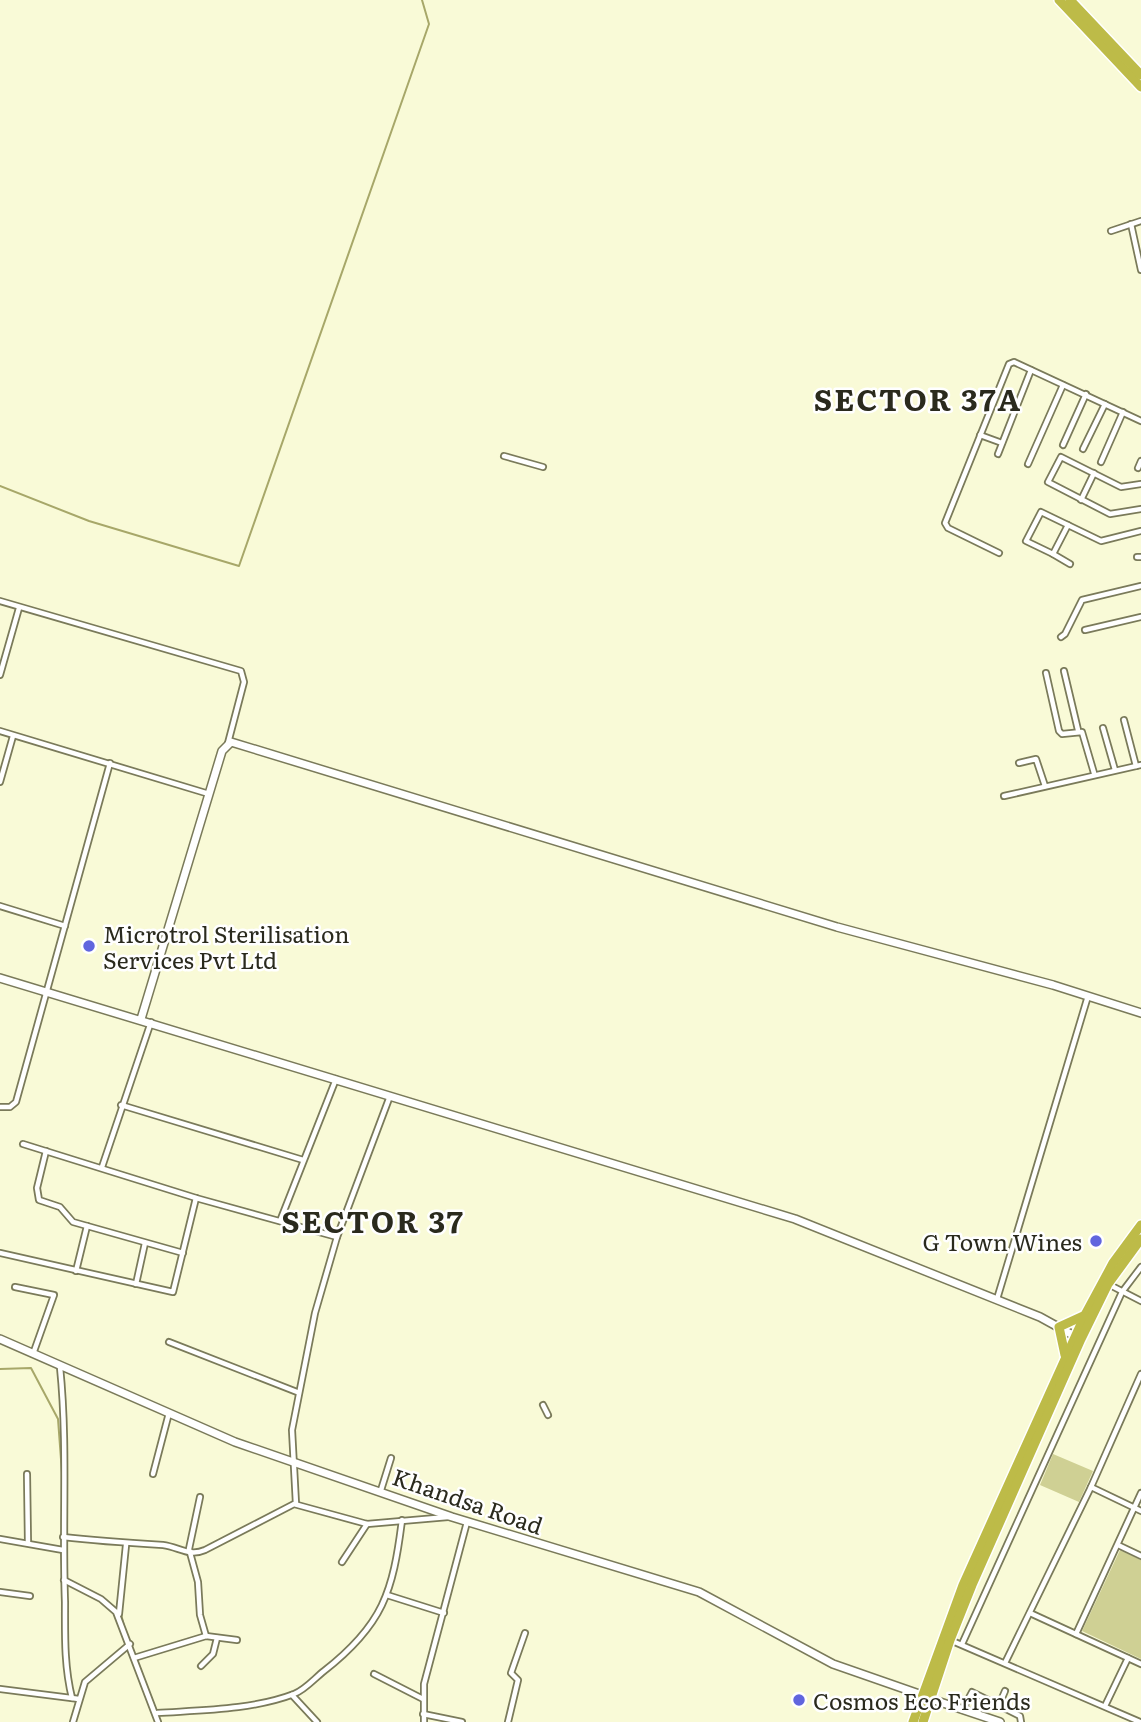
<svg xmlns="http://www.w3.org/2000/svg" width="1141" height="1722" font-family="Literata,serif">
<style>
.green{fill:#cfd094}
.lines{fill:none;stroke-linecap:round;stroke-linejoin:round}
.stream{stroke:#a7a769;stroke-width:2}
.street-casing{stroke:#7a7a5a;stroke-width:8}
.secondary-casing{stroke:#7a7a5a;stroke-width:10}
.highway-casing{stroke:#fff;stroke-width:12}
.street{stroke:#fff;stroke-width:4.5}
.secondary{stroke:#fff;stroke-width:7}
.highway{stroke:#bdbb48;stroke-width:9}
.poi-dot{fill:#6065de;stroke:#fff;stroke-width:2.5}
.labels{text-anchor:middle;dominant-baseline:central;stroke-width:5;stroke-linejoin:round;paint-order:stroke}
.poi-label{font-size:23px;fill:#2a2a1d;stroke:#fff;text-anchor:start}
.street-label{font-size:23px;fill:#2a2a1d;stroke:#fff}
.district-label{font-size:30px;font-weight:bold;letter-spacing:2px;fill:#2a2a1d;stroke:#fff}
</style>
<rect width="100%" height="100%" fill="#f9fad7"/>
<g class="green">
<path d="M1053,1454l40,17 -14,31 -39,-17z"/>
<path d="M1120,1550l21,10v99l-59,-28z"/>
</g>
<g class="lines">
<g class="stream">
<path d="M0,486l89,35 150,45 190,-542 -7,-24"/>
<path d="M0,1369l31,-1 27,51 4,54"/>
<path d="M62,1547v-19"/>
<path d="M61,1552l2,29"/>
<path d="M121,1614l3,12"/>
<path d="M133,1662l12,30"/>
</g>
<g class="street-casing">
<g id="street">
<path d="M1131,224l10,46"/>
<path d="M1111,231l30,-10"/>
<path d="M980,435l22,8"/>
<path d="M1063,445l23,-51"/>
<path d="M1083,449l22,-45"/>
<path d="M998,454l33,-84"/>
<path d="M504,456l39,11"/>
<path d="M1101,462l22,-50"/>
<path d="M1028,464l35,-79"/>
<path d="M1138,468l3,-7"/>
<path d="M1141,484l-20,3 -60,-30 -13,25 62,32 31,-5"/>
<path d="M1081,500l13,-27"/>
<path d="M1068,525l-15,29 17,10"/>
<path d="M999,553l-51,-25 -3,-5 64,-159 5,-2 127,59"/>
<path d="M1053,554l-27,-13 15,-29 60,29 40,-10"/>
<path d="M1137,557h4"/>
<path d="M0,601l241,70 3,11 -16,61"/>
<path d="M1085,630l56,-13"/>
<path d="M1061,637l4,-3 17,-34 59,-14"/>
<path d="M1064,671l14,59"/>
<path d="M1046,673l13,58 3,3 20,-2 12,41"/>
<path d="M0,675l19,-67"/>
<path d="M1124,720l12,46"/>
<path d="M1103,728l12,42"/>
<path d="M0,731l209,63"/>
<path d="M1019,763l17,-4 9,27"/>
<path d="M0,782l13,-46"/>
<path d="M1004,796l137,-31"/>
<path d="M0,906l65,20"/>
<path d="M121,1105l182,55"/>
<path d="M0,1107h10l6,-5 94,-339"/>
<path d="M23,1144l173,54 141,39"/>
<path d="M46,1151l-9,37 2,12 21,7 13,15 110,31"/>
<path d="M102,1167l49,-145"/>
<path d="M280,1221l56,-142"/>
<path d="M0,1253l173,39 23,-94"/>
<path d="M76,1271l11,-45"/>
<path d="M136,1284l9,-41"/>
<path d="M1108,1284l33,17"/>
<path d="M15,1287l39,8 -21,59"/>
<path d="M997,1299l91,-303"/>
<path d="M169,1342l128,50"/>
<path d="M60,1367c8,78 2,157 5,235 0,32 -1,64 7,96"/>
<path d="M543,1405l5,10"/>
<path d="M27,1474l1,69"/>
<path d="M153,1474l16,-61"/>
<path d="M1091,1487l50,24"/>
<path d="M381,1490l10,-32"/>
<path d="M200,1497l-11,52 9,33 2,33 6,21"/>
<path d="M296,1504l-4,-74 23,-117 22,-76 53,-141"/>
<path d="M63,1537c34,4 66,6 100,8 16,2 26,12 42,5l89,-46 73,20 81,-7"/>
<path d="M0,1539l63,11"/>
<path d="M1118,1545l23,11"/>
<path d="M342,1562l25,-38"/>
<path d="M64,1580l37,19 15,13 42,110"/>
<path d="M0,1592l30,4"/>
<path d="M387,1595l57,18"/>
<path d="M1030,1613l111,51"/>
<path d="M119,1614l7,-69"/>
<path d="M1076,1634l65,-141"/>
<path d="M950,1640l190,82"/>
<path d="M962,1644l160,-352 19,-25"/>
<path d="M134,1658l72,-22 31,4"/>
<path d="M1005,1663l86,-176 50,-113"/>
<path d="M201,1666l12,-12 4,-16"/>
<path d="M374,1674l49,25"/>
<path d="M0,1689l79,10"/>
<path d="M292,1695l25,27"/>
<path d="M999,1705l6,-14"/>
<path d="M1105,1706l23,-48"/>
<path d="M963,1709l9,-17 48,24 1,6"/>
<path d="M157,1713c44,-3 95,-3 137,-19 11,-4 21,-16 30,-23 59,-46 69,-79 78,-151"/>
<path d="M423,1714l39,8"/>
<path d="M73,1722l12,-40 45,-38"/>
<path d="M424,1722v-38l43,-162"/>
<path d="M508,1722l10,-42 -7,-7 14,-40"/>
</g>
</g>
<g class="secondary-casing">
<g id="secondary">
<path d="M0,978l795,241 245,98 40,22"/>
<path d="M141,1019l81,-268 9,-9 606,185 216,58 88,28"/>
<path d="M0,1339l235,103 217,75 247,75 134,72 89,31"/>
<path d="M931,1699l69,23"/>
</g>
</g>
<g class="highway-casing">
<g id="highway">
<path d="M1059,0l82,87"/>
<path d="M1070,0l71,75"/>
<path d="M1065,1355l-6,-28 24,-11"/>
<path d="M913,1722l50,-137 122,-270 28,-52 28,-38"/>
<path d="M923,1722l27,-82 22,-55 109,-246 27,-55 33,-45"/>
</g>
</g>
<use href="#street" class="street"/>
<use href="#secondary" class="secondary"/>
<use href="#highway" class="highway"/>
</g>
<g class="poi-dot">
<circle cx="89" cy="946" r="7"/>
<circle cx="1096" cy="1241" r="7"/>
<circle cx="799" cy="1700" r="7"/>
</g>
<g class="labels">
<g class="poi-label">
<text x="103" y="933">Microtrol Sterilisation<tspan x="103" dy="26">Services Pvt Ltd</tspan></text>
<text x="1082" y="1241" text-anchor="end">G Town Wines</text>
<text x="813" y="1700">Cosmos Eco Friends</text>
</g>
<g class="street-label">
<text transform="translate(468 1500) rotate(19)">Khandsa Road</text>
</g>
<g class="district-label">
<text x="918" y="398">SECTOR 37A</text>
<text x="373" y="1220">SECTOR 37</text>
</g>
</g>
</svg>
